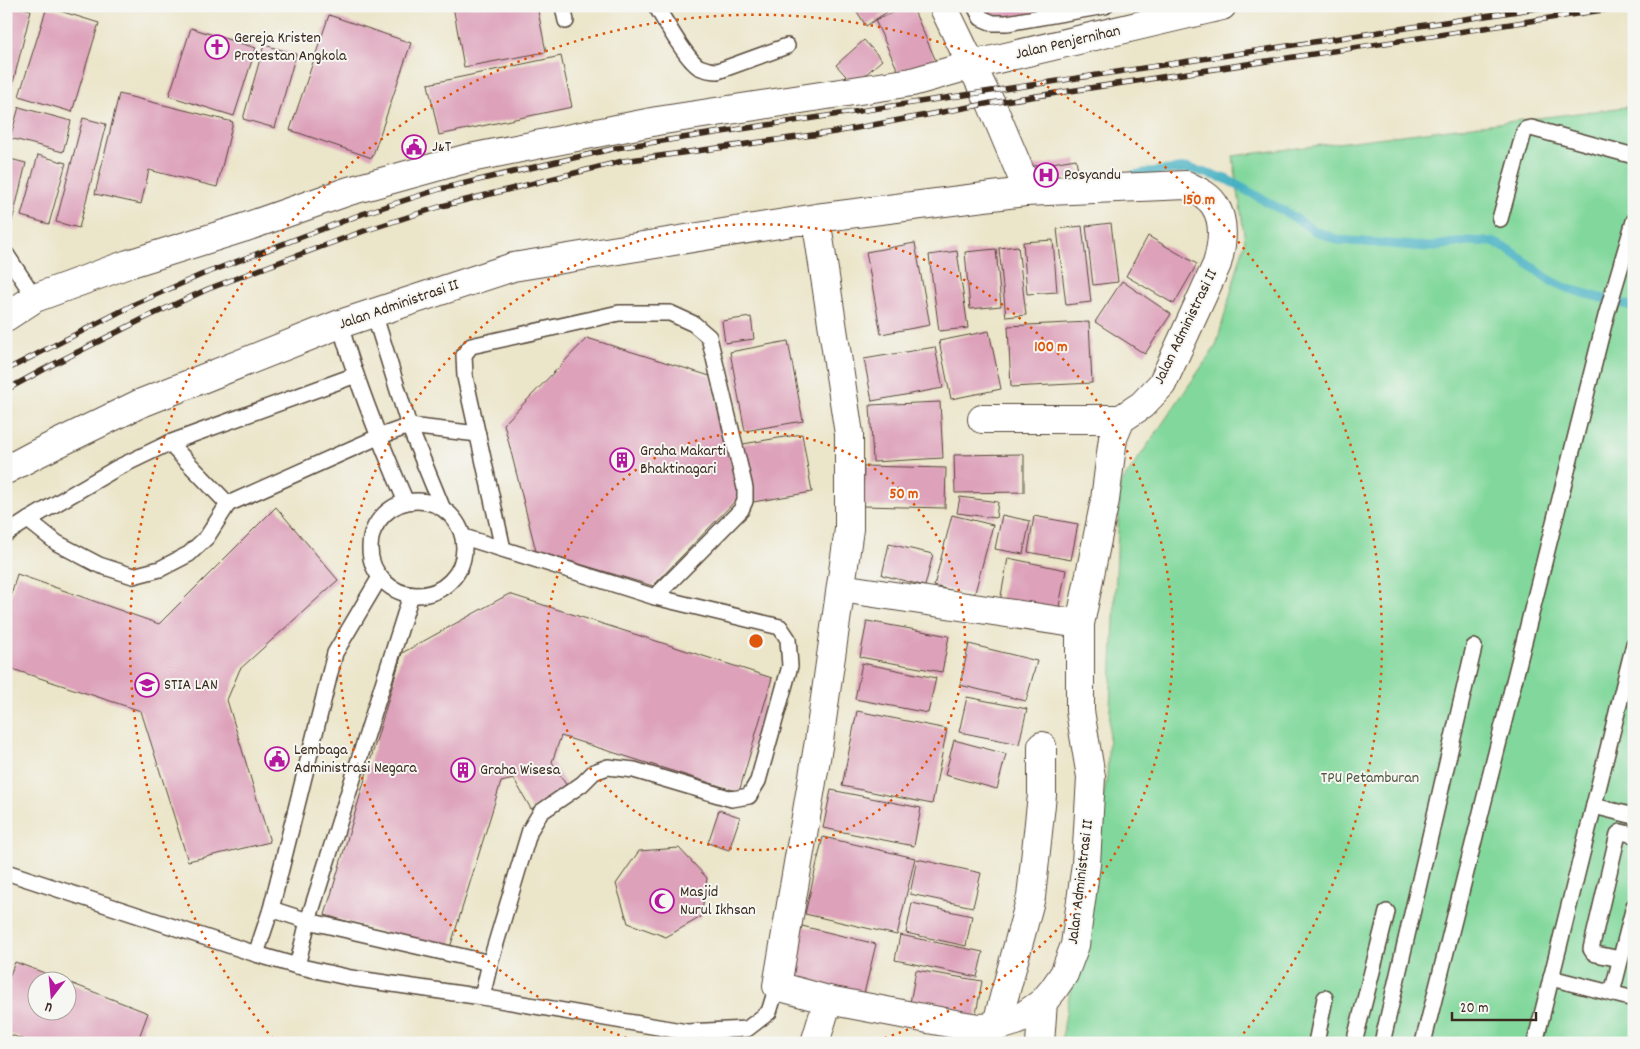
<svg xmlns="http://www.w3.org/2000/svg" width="1640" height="1049" font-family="Dekko,sans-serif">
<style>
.green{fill:#82d89c;stroke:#5e815d}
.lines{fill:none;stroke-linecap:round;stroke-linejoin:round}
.stream{stroke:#46b1c3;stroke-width:9}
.building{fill:#dda1ba}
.lane-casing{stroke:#554638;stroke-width:18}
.street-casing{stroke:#554638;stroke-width:30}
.lane{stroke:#fff;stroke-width:15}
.street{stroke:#fff;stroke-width:28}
.rail-casing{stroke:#3b2a1e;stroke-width:5.5}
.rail{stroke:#f6f6f2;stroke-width:4;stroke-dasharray:11;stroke-linecap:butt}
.ring{fill:none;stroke:#df570d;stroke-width:2.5;stroke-dasharray:2.5 5}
.labels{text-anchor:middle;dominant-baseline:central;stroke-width:4;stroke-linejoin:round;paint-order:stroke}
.poi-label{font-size:16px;fill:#3b2a1e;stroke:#f6f6f2;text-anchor:start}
.street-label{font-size:16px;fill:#3b2a1e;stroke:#f6f6f2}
.park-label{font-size:16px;fill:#4d563e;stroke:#f6f6f2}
.centre{fill:#df570d;stroke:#f6f6f2;stroke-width:2.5}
.ring-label{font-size:15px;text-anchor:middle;font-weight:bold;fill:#df570d;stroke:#f6f6f2;stroke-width:4;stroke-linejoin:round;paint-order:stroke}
</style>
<rect width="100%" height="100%" fill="#f6f6f2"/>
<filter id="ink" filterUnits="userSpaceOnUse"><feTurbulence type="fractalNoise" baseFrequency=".02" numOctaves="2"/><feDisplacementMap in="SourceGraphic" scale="10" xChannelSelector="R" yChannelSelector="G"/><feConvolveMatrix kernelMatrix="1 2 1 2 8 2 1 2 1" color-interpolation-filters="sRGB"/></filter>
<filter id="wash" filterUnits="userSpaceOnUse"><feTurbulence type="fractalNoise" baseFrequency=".0096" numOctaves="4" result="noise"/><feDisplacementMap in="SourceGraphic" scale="20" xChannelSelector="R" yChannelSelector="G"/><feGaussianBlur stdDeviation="1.12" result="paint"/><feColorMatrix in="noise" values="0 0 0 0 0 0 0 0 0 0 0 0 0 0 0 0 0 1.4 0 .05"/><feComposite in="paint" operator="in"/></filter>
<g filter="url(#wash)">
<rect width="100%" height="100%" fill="#ebe5c9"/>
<path class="green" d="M1634,106v937h-573l46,-267 13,-291 96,-139 29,-105 -12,-85z"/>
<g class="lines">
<path class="stream" d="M1134,175l16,-3 38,-4 38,11 63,35 26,17 23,9 90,7 40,-6 25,1 18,9 40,30 18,8 65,18"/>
</g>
<g id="blocks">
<g class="building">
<path d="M6,6h7l18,4 -24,97z"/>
<path d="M453,6h84l9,46 -82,15z"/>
<path d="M862,6h34l-30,20 -10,-16z"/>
<path d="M908,6h4l27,62 -36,14 -28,-62z"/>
<path d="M986,6h90l-66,13 -19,-3z"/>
<path d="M47,7l52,16 -27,89 -53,-16z"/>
<path d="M329,15l82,28 -39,115 -82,-28z"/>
<path d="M191,28l65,20 -22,68 -65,-20z"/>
<path d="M864,40l18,20 -28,25 -18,-20z"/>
<path d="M264,45l32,9 -21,74 -32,-9z"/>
<path d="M561,56l11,51 -133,28 -11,-51z"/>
<path d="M119,94l114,28 -16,65 -68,-17 -8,34 -46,-10z"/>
<path d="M19,107l52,14 -8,31 -53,-14z"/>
<path d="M83,118l23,6 -27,104 -23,-6z"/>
<path d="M38,155l28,8 -17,61 -28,-8z"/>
<path d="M6,158l20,5 -15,63 -5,-1z"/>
<path d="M1076,159l3,18 -53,9 -4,-18z"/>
<path d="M1111,223l7,59 -25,3 -7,-59z"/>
<path d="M1082,226l9,76 -25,3 -9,-76z"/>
<path d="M1148,236l49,28 -23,40 -48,-28z"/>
<path d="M1053,240l4,52 -30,2 -4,-52z"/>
<path d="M915,243l15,82 -49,9 -15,-82z"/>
<path d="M1018,246l8,69 -20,2 -7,-69z"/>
<path d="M996,249l5,57 -31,3 -5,-57z"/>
<path d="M957,251l11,77 -29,3 -10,-76z"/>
<path d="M1122,281l49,33 -26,40 -50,-32z"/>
<path d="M751,317l3,22 -29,4 -3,-22z"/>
<path d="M1089,322l3,61 -81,4 -3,-61z"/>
<path d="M989,331l12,58 -50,10 -12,-58z"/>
<path d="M587,338l123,38 29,121 -86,89 -117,-35 -32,-127z"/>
<path d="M788,341l15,80 -58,10 -15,-79z"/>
<path d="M935,347l8,41 -71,13 -8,-42z"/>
<path d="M940,402l3,56 -70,4 -3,-57z"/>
<path d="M802,434l10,58 -59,10 -10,-58z"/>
<path d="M1024,454v38l-69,1 -1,-38z"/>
<path d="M864,466l82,2 -1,40 -82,-2z"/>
<path d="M960,497l38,5 -2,16 -39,-5z"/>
<path d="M276,507l62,73 -98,89 -13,31 43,142 -82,19 -47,-150 -135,-44v-53l11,-40 142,50z"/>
<path d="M952,515l41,10 -19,71 -40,-10z"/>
<path d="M1002,515l28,6 -7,33 -28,-5z"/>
<path d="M1034,516l44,8 -7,36 -43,-8z"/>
<path d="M889,544l44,10 -8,32 -43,-11z"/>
<path d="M1008,558l58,12 -8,42 -58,-11z"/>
<path d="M509,594l263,84 -33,114 -178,-56 -9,26 16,26 -37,21 -17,-30 -13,3 -52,169 -124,-36 77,-262z"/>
<path d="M867,621l82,15 -7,36 -82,-15z"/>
<path d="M969,644l68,17 -11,40 -66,-16z"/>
<path d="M862,663l74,15 -8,35 -73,-14z"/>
<path d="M967,697l60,12 -8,35 -60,-12z"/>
<path d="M857,711l90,18 -15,75 -90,-18z"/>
<path d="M954,740l52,14 -9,35 -52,-14z"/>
<path d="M831,790l90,18 -7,38 -91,-18z"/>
<path d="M719,810l21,7 -11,33 -21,-7z"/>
<path d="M823,837l92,21 -18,77 -92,-21z"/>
<path d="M679,848l28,30 -6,39 -35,20 -38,-14 -12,-39 23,-33z"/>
<path d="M917,859l64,14 -8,34 -63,-13z"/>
<path d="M912,903l60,13 -6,30 -60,-13z"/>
<path d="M802,926l74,18 -14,58 -74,-18z"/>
<path d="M900,935l83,17 -6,25 -82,-17z"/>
<path d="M15,962l51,19 -28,1v30h30v-30l80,31 -11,30h-105l-26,-10v-48z"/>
<path d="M916,970l66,11 -8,44 -66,-11z"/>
</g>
</g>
</g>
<g filter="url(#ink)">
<use href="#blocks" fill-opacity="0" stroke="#554638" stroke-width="1"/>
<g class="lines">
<g class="lane-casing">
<g id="lane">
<path d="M563,6l3,15"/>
<path d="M656,6c9,15 30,53 43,61 7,3 12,4 19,4l69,-25"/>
<path d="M975,6l6,12 12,5h14l98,-17"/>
<path d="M1500,219l24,-87 2,-3 5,-1 103,28"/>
<path d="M6,254l29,44"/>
<path d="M374,313l35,113 33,81"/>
<path d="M340,324c17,61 41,120 66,178"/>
<path d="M169,443l187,-68"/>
<circle cx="417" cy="548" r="47"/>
<path d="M28,520l89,-52 52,-25 59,61"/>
<path d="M6,534l22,-14 29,23 42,22 34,11 27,-7 29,-15 18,-17 21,-33 150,-67 31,-11 69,8"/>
<path d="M503,549l-38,-172 -1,-22 7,-9 148,-33h51l24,11 15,13 36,151v13l-4,9 -86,87"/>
<path d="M1594,806l40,10"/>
<path d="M6,872l250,82 41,12 54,12 131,19 205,35 60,-3 22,-17 8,-26"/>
<path d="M271,909l37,12 182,42 40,-133 11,-18 41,-28 12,-12 14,-5 26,3 98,29 17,-3 9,-15 32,-115 -2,-27 -8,-12 -125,-30 -191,-60"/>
<path d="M256,954l15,-45 64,-256 45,-76"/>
<path d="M1620,959l-24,-5 -3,-2 -2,-3 27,-115 3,-2 13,3"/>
<path d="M297,966l11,-45 103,-326"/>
<path d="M1551,978l83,21"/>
<path d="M1612,993l22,-87"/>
<path d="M482,997l8,-34"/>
<path d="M1316,1043l9,-45"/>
<path d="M1354,1043l33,-131"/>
<path d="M1382,1043l92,-396"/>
<path d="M1423,1043l183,-727 28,-95"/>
<path d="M1535,1043l99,-399"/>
</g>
</g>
<g class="street-casing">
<g id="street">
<path d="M943,6l42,87 6,10 32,76 2,13"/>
<path d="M6,317l29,-19 93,-34 115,-36 106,-37 116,-32 192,-38 255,-39 60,-17 250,-59"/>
<path d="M982,419h139"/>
<path d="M6,470l30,-16 103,-50 201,-80 173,-57 303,-49 209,-26 161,-7c10,5 23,10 29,21 11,17 7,40 2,58l-55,120 -20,21 -21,14 -8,19 -8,62 -25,124v87l11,66 -5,87 -11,81 -11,29 -11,16 -10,12 -27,19 -20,6 -17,1 -19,-3 -132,-25 -51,-14 42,-245 30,-212v-95l-33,-216"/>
<path d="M841,588l239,36"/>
<path d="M996,1027l35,-130 11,-102v-49"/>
<path d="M815,1043l13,-43"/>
<path d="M1040,1043l3,-41"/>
</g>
</g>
<use href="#lane" class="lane"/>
<use href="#street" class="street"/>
<g class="rail-casing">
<g id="rail">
<path d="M6,370l131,-67 64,-28 161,-61 78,-25 176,-41 935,-142"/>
<path d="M6,390l46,-25 93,-47 63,-29 77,-29 79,-29 78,-25 181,-45 212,-29 156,-29 638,-97"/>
</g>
</g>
<use href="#rail" class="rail"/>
</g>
</g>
<g class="ring">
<circle cx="756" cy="641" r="209"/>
<path d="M641 1042A417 417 0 1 1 871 1042"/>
<path d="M273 1039A626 626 0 1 1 1239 1039"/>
</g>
<defs>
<g id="church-ring" transform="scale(1.25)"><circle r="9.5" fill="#f6f6f2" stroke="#b5179e" stroke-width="1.5"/><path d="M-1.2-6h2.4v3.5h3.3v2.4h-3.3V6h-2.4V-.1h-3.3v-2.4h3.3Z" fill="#b5179e"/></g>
<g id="civic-ring" transform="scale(1.25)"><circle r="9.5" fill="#f6f6f2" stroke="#b5179e" stroke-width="1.5"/><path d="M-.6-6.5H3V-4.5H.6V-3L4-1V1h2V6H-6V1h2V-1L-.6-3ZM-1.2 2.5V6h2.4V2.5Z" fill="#b5179e"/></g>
<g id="hospital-ring" transform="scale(1.25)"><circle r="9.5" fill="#f6f6f2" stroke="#b5179e" stroke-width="1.5"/><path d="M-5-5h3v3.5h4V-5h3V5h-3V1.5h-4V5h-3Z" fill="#b5179e"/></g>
<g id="building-ring" transform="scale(1.25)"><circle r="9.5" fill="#f6f6f2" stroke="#b5179e" stroke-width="1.5"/><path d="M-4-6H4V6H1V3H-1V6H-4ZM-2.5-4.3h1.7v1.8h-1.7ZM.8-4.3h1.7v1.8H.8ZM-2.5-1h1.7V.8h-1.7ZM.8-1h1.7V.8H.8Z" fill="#b5179e"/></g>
<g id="university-ring" transform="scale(1.25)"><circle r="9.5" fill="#f6f6f2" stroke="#b5179e" stroke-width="1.5"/><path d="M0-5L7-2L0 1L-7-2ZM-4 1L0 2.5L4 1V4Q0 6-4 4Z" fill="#b5179e"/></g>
<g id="mosque-ring" transform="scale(1.25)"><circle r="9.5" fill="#f6f6f2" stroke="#b5179e" stroke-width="1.5"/><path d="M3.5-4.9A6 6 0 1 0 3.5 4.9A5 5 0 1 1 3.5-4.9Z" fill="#b5179e"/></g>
</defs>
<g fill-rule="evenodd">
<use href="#church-ring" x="217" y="47"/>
<use href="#civic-ring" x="414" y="147"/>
<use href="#hospital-ring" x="1046" y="175"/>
<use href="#building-ring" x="622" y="460"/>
<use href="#university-ring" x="147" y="685"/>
<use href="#civic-ring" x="277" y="759"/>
<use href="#building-ring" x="463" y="770"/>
<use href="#mosque-ring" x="662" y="901"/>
</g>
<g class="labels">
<g class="poi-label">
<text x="234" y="38">Gereja Kristen<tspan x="234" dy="18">Protestan Angkola</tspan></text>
<text x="432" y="147">J&amp;T</text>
<text x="1064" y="175">Posyandu</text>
<text x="640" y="451">Graha Makarti<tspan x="640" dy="18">Bhaktinagari</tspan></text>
<text x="164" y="685">STIA LAN</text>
<text x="294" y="750">Lembaga<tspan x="294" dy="18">Administrasi Negara</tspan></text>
<text x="480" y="770">Graha Wisesa</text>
<text x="680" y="892">Masjid<tspan x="680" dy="18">Nurul Ikhsan</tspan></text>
</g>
<g class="street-label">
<text transform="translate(1068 43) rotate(-13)">Jalan Penjernihan</text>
<text transform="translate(399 305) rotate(-19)">Jalan Administrasi II</text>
<text transform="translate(1186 327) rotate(-64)">Jalan Administrasi II</text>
<text transform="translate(1081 882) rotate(-83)">Jalan Administrasi II</text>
</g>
<g class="park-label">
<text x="1370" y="778">TPU Petamburan</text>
</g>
</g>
<circle cx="756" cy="641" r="8" class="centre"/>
<g class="ring-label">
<text x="1199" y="204">150 m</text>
<text x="1051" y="351">100 m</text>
<text x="904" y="498">50 m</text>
</g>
<rect width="1640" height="1049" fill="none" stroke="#f6f6f2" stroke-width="25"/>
<g transform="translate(52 996) rotate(196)"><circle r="24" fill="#f6f6f2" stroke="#aba49d"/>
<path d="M0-4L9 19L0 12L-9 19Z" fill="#b5179e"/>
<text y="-8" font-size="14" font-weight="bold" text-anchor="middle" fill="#3b2a1e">U</text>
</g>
<path d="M1452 1012v8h84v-8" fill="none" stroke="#3b2a1e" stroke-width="2.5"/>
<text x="1460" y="1012" font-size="15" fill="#3b2a1e" stroke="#f6f6f2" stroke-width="4" paint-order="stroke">20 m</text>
</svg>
